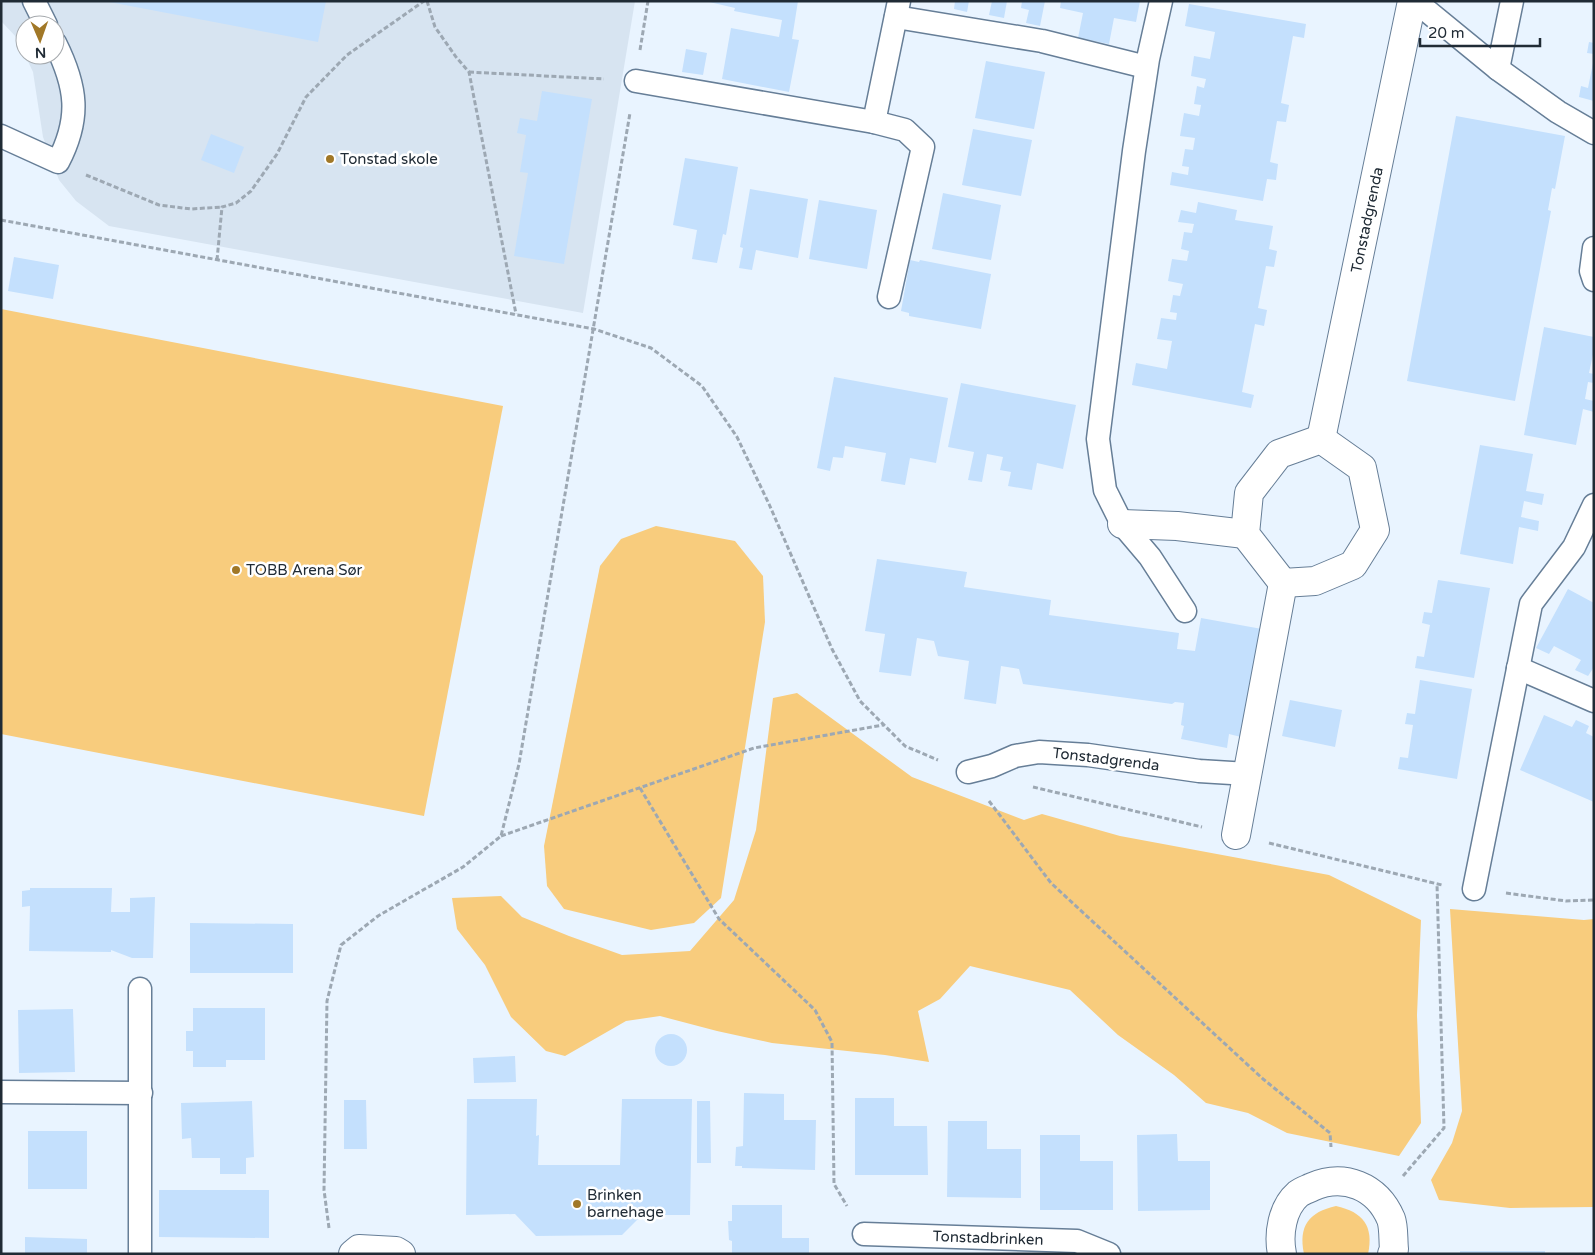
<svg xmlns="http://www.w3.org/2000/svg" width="1595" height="1255" font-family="'Varela Round',sans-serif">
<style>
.built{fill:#d7e4f1}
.green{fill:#f8cc7d}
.building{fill:#c4e0fd}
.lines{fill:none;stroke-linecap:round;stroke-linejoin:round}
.service-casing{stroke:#667e97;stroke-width:25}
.minor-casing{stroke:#667e97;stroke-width:30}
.path{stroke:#9da8b3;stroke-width:3;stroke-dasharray:5 2.5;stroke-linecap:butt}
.service{stroke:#fff;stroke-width:22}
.minor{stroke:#fff;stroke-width:28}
.poi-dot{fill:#a17827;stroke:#fff;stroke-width:2}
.labels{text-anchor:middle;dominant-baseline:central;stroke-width:5;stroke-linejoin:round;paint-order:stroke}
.poi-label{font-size:15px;fill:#202b35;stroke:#fff;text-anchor:start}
.street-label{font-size:15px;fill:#202b35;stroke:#fff}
</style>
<rect width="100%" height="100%" fill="#e9f4ff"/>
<path class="built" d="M1,1h634l-52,312 -474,-87 -33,-25 -17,-21 -16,-43 -10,-65 -8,-17h30v-30h-30v30l-8,-17 -16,-17z"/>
<g class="green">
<path d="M1,309l502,97 -79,410 -423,-82z"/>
<path d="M656,526l79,15 28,35 2,46 -44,276 -27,25 -43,7 -87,-21 -17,-23 -3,-40 56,-280 21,-27z"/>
<path d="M797,693l115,84 112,43 18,-6 78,22 209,39 92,45 -4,95 4,108 -22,33 -112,-23 -39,-20 -42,-10 -32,-28 -56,-40 -48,-45 -100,-24 -30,33 -22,12 11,51 -44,-7 -113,-12 -55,-12 -57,-15 -34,5 -61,35 -19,-5 -35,-34 -26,-52 -28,-36 -5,-31 49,-2 21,21 47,19 53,19 68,-4 44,-51 22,-70 17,-132z"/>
<path d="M1450,909l134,11 10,-1v288l-84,1 -71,-8 -8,-20 21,-37 10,-32z"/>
<path d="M1336,1206c27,6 38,20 32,48h-64c-6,-28 5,-42 32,-48z"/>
</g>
<g class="building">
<path d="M104,1h222l-8,41z"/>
<path d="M705,1h93l-6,38 7,1 -10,52 -67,-13 9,-51 48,9 3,-17 -48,-9 1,-3z"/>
<path d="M955,1h14l-2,11 -13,-3z"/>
<path d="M992,1h15l-3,17 -15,-3z"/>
<path d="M1022,1h23l-5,25 -14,-3 3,-13 -8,-2z"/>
<path d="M1061,1h79l-4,21 -22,-4 -5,26 -31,-6 5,-25 -23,-5z"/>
<path d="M1189,4l117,20 -2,14 -11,-2 -12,67 8,2 -3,17 -9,-1 -7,41 8,2 -2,16 -9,-1 -4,22 -93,-16 2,-13 16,3 1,-8 -7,-1 3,-17 8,1 2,-12 -15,-2 4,-23 15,3 2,-11 -7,-1 3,-18 7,2 2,-9 -15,-3 3,-20 16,3 5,-27 -30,-6z"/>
<path d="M1589,42l5,1v11l-7,-1z"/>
<path d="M686,49l21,4 -4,22 -21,-3z"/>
<path d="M986,61l59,11 -11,57 -59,-11z"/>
<path d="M1593,63h1v38l-15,-4 2,-11 7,2z"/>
<path d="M542,91l50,8 -28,165 -50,-8 14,-83 -8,-1 6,-37 -9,-2 3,-15 17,3z"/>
<path d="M1456,116l109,20 -10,53 -3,-1 -4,22 3,1 -36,190 -108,-20z"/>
<path d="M973,129l59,11 -11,56 -59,-11z"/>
<path d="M211,134l33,13 -10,26 -33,-13z"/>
<path d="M685,158l53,9 -12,68 -3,-1 -6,29 -25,-4 5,-29 -24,-5z"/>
<path d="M750,189l58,10 -10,59 -42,-8 -4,20 -13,-2 4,-20 -3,-1z"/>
<path d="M943,193l58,12 -10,55 -59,-11z"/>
<path d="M819,200l58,10 -10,59 -58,-10z"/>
<path d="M1198,202l39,8 -2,10 38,6 -4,23 8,2 -3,16 -8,-1 -8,42 9,2 -3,16 -9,-2 -13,68 12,3 -3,13 -119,-23 4,-22 31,6 5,-28 -15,-2 4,-21 15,2 1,-7 -7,-1 3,-17 7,1 3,-12 -15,-3 4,-22 15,2 2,-10 -8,-2 3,-17 8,1 2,-9 -16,-2 3,-12 15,3z"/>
<path d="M14,257l45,8 -6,34 -45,-8z"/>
<path d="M910,260l9,2 1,-2 71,14 -10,55 -72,-13v-3l-8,-2z"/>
<path d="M1544,327l50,10v13l-5,23 5,1v9l-6,-1 -3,17 9,2v11l-11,-3 -7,36 -52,-10z"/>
<path d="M834,377l114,21 -12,65 -26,-5 -5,27 -24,-4 5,-28 -41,-7 -2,12 -10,-1 -3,14 -13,-3z"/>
<path d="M961,383l115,22 -13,64 -26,-6 -5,27 -24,-4 3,-14 -11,-2 3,-13 -16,-3 -5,28 -14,-2 6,-28 -26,-5z"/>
<path d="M1480,445l53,9 -7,37 18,3 -2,11 -18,-4 -3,16 18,4 -1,10 -19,-4 -6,37 -53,-10z"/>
<path d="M877,559l90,13 -3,15 87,13 -2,15 130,18 -2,16 18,2 6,-33 61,11 -21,108 -12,-3 -2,14 -46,-9 3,-13 -3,-1 3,-22 -9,-1 -3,2 -149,-20 -4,-15 -18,-3 -5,38 -32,-5 5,-38 -31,-5 -4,-15 -17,-3 -6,38 -32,-4 6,-38 -20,-3z"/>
<path d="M1438,580l52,8 -16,90 -59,-10 2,-12 7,1 6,-32 -8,-2 2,-11 8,1z"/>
<path d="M1568,589l26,14v64l-6,9 -13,-6 6,-10 -27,-14 -5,8 -13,-6z"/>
<path d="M1420,680l52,9 -15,90 -59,-10 2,-12 8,1 5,-33 -8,-1 2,-11 8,1z"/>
<path d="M1290,700l52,10 -7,37 -53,-11z"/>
<path d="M1544,715l28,12 4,-7 13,6 -3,7 8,4v65l-74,-32z"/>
<path d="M30,888h82l-1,24h19v-14l25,-1 -2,61h-21l-21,-8v2l-82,-1 1,-45 -8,1v-16l8,-1z"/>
<path d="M190,923l103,1v49h-103z"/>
<path d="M193,1008h72v52h-39v7h-33v-16h-7v-20h7z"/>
<path d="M73,1009l2,63 -56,1 -1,-63z"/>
<circle cx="671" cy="1050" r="16"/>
<path d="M515,1056l1,26 -42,1 -1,-25z"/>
<path d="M744,1093l40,1v26h32l-1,50 -73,-2v-2h-7l1,-19 7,-1z"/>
<path d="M855,1098h39v28h33l1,49h-73z"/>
<path d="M467,1099h70l-1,37 3,-1 -1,30h82l2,-66h70l-2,116h-48l-20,20 -86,1 -21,-22 -49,1z"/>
<path d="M344,1100h22l1,49h-23z"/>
<path d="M252,1101l2,56 -8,1v16h-26v-16h-28l-1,-20 -9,1 -1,-36z"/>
<path d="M697,1101h13l1,62h-14z"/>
<path d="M948,1121h39v28h34v49l-74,-1z"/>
<rect x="28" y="1131" width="59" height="58"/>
<path d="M1177,1134l1,27h32v49l-72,1 -1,-76z"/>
<path d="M1040,1135h40v26h33v49h-73z"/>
<path d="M159,1190h110v48l-110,-1z"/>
<path d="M732,1205h50v33h27v16h-77v-13l-3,-1 -1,-19h4z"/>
<path d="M25,1237l62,2v15h-62z"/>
<rect x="1460" y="1251" width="85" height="3"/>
</g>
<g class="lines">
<g class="service-casing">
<g id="service">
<path d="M34,1l12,24"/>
<path d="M1161,1l-13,58 -14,92 -36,288 7,51 17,34 28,33 35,54"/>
<path d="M1415,1l83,68 14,-68"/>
<path d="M896,17l146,24 104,26"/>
<path d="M1498,69l60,43 36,21"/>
<path d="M636,81l238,41 25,-121"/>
<path d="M874,122l31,8 18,17 -34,150"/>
<path d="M1,136l57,26c23,-44 19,-75 -3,-119"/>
<path d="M1594,248l-3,23 3,9"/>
<path d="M1518,668l76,33"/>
<path d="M968,772l24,-6 23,-10 24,-4 49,3 111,16 49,3"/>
<path d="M1474,889l57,-285 43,-57 20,-42"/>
<path d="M1,1092l140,1"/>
<path d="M864,1234l213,7 32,13"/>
<path d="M140,1254v-265"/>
</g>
</g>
<g class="minor-casing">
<g id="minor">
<path d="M1321,439l91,-438"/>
<path d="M1321,439l41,29 13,62 -22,35 -38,16 -32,2 -38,-49 4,-41 30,-39z"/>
<path d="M1122,524l55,2 68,8"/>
<path d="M1236,835l47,-252"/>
<path d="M353,1254l6,-5 37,2 5,3"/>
<path d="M1282,1254c-4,-20 0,-46 16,-60 4,-3 10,-5 14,-7 32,-14 65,-1 79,32 3,8 2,21 3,30l-2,5"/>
</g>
</g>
<g class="path">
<path d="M427,1l8,26 21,30 13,15 47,242"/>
<path d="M640,50l8,-49"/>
<path d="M469,72l135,7"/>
<path d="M86,175l73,30 32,4 31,-2"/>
<path d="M1,220l593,109 57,19 51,38 35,51 32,67 63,145 28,52 45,45 33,14"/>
<path d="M217,260l5,-53 14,-4 15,-12 26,-37 29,-57 41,-42 77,-54"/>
<path d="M1033,787l169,40"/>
<path d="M640,788l79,131 96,91 17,32 2,142 13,22"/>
<path d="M989,801l62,82 212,196 67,54 1,14"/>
<path d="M501,836l253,-88 129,-23"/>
<path d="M1269,843l173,42"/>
<path d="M1506,893l60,8 28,-1"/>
<path d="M1403,1176l41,-48 -7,-244"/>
<path d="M329,1228l-5,-38 3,-189 14,-56 37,-29 85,-49 38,-31 18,-72 111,-651"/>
</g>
<use href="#service" class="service"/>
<use href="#minor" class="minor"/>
</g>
<g class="poi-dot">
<circle cx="330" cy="159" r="5"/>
<circle cx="236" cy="570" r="5"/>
<circle cx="577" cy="1204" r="5"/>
</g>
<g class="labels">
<g class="poi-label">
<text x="340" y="159">Tonstad skole</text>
<text x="246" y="570">TOBB Arena Sør</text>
<text x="587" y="1195">Brinken<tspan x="587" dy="17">barnehage</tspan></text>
</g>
<g class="street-label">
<text transform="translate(1367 220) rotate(-78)">Tonstadgrenda</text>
<text transform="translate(1106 759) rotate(7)">Tonstadgrenda</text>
<text transform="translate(988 1238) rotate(2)">Tonstadbrinken</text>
</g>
</g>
<rect width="1595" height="1255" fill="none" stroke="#202b35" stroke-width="5"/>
<g transform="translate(40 40) rotate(178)"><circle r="24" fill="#ffffff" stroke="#a6aaae"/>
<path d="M0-4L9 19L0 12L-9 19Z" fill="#a17827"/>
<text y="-8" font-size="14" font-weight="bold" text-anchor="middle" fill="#202b35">N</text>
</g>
<path d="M1420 38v8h120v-8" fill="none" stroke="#202b35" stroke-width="2.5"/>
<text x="1428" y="38" font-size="15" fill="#202b35" stroke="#ffffff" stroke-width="4" paint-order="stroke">20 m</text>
</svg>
